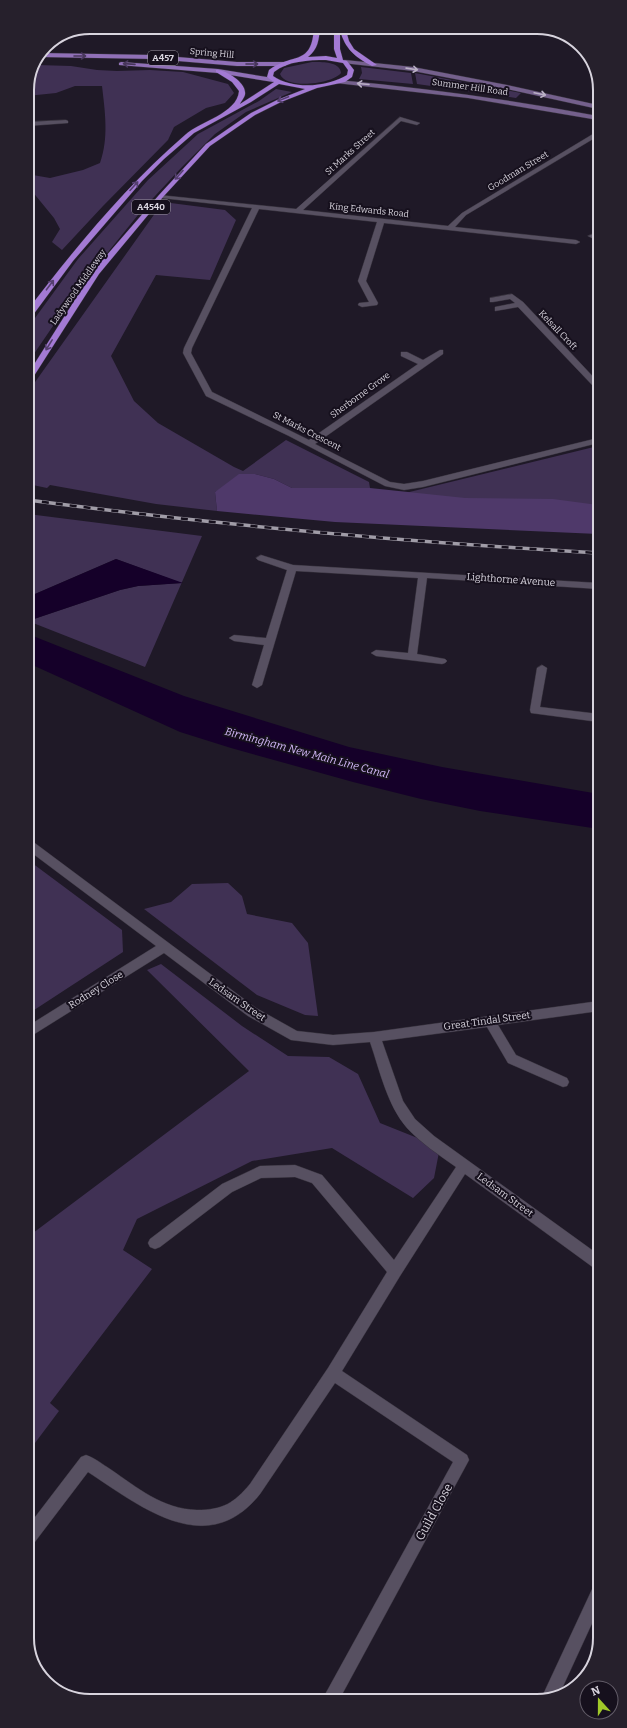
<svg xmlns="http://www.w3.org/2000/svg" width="627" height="1728" font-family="Bitter,serif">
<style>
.green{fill:#403154}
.forest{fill:#4f396a}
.water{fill:#150029}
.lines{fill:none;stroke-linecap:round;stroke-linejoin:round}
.minor-casing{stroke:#37323d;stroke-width:1}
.secondary-casing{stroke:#37323d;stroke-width:1}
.primary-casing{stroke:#37323d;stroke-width:1}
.trunk-casing{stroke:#37323d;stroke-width:1}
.minor{fill:#575061;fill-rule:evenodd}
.secondary{fill:#74608c;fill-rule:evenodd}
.primary{fill:#9070b7;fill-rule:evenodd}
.trunk{fill:#a37ad4;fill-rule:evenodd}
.rail-casing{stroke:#a09ca7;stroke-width:3.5}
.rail{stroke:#16101d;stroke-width:2.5;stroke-dasharray:7;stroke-linecap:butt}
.oneway{stroke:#47365b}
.oneway2{stroke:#bab1c5}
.oneway3{stroke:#55406f}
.labels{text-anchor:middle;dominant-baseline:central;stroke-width:4;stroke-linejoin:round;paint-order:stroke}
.far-street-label{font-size:9px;fill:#d8d4de;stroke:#16101d}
.shield{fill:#16101d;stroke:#9e99a4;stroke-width:1}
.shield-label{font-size:9px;font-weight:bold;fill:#d8d4de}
.street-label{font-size:10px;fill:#d8d4de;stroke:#16101d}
.water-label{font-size:11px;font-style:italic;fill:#d2b8f7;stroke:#16101d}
.near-street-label{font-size:12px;fill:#d8d4de;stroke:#16101d}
.rim{fill:none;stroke:#d8d4de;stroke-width:2}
</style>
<rect width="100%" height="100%" fill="#1f1927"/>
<g class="green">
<path d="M312,62c9,0 28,-1 29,11 -9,11 -55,17 -61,1l4,-6z"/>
<path d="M37,65l34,1 26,4 20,1 33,-1 33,2 45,12 6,9 -9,10 -19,5 -32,19 -6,13 -65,66 -41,44 -10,-8 8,-13 -6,-11 -27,-33v-11l23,4 33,-8 17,-7c9,-25 5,-51 2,-77h-27l-19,7 -29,3v-10z"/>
<path d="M361,67l50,6 2,11 -54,-5 3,-6z"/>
<path d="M415,73l106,20 -5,5 -99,-14z"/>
<path d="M276,89l16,3 -46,20 -31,22 -34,34 -39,42 -63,78 -52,76v-35l51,-70 70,-79 50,-46 61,-33z"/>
<path d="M163,202l62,8 11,10 -26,60 -54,-5 -45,81 23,45 24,22 76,44 9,4 43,-31 83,42 1,6h-78l-18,-9 -19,-5 -40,18 2,19 -61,-7 -106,-19 -3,3 -19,-4v-92z"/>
<path d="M598,446v88l-205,-38z"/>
<path d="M28,514l174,22 -57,131 -117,-46 92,-31 18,-4 43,-3 -65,-24 -88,38z"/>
<path d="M28,860l94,70 1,22 -95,62z"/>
<path d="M228,883l14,13 5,18 45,9 16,20 10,73 -13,-1 -48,-20 -113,-86 27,-7 21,-18z"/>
<path d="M161,964l81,62 46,30 41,1 29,17 22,49 60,24 -6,31 -21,20 -81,-50 -80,13 -115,58 -14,31 29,19 -102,134 9,8 -30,40v-215l220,-165 -102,-101z"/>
</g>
<path class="forest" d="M239,474h16l19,5 18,9h78l95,10 88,1 45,6v29l-263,-12 -118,-11 -2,-19z"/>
<g class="water">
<path d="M116,559l67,24 -45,3 -18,4 -92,31v-24z"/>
<path d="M28,634l156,62 165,51 93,20 157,27v35l-119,-18 -59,-12 -68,-17 -122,-34 -51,-16 -152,-69z"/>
</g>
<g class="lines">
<g class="minor-casing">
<g id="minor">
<path d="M400,117l20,6 -3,2 -16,-4 -98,89 145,16 14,-13 136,-82v5l-132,79 -11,12 121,13 4,2 -4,2 -192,-21 -18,58 12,22 -1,2 -15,2 -4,-2 1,-2 10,-1 -11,-21 19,-59 -118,-13 -67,139 -1,5 21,39 97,48 109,-76 -17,-8v-4h6l16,8 17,-10h3v4l-128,90 75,38 14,2 19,-3 175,-43v5l-175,44 -19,3 -19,-4 -96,-50 -83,-40 -23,-43 1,-5 68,-140 -91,-10 -2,-1v-2l137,14z"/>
<path d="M66,120l2,1v2l-41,3v-4z"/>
<path d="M598,232v4l-6,2 -4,-2z"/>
<path d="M512,294l11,8 75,80v6h-3l-77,-81 -23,4v-4l20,-4 -5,-4 -17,3h-3v-4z"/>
<path d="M261,555l32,10 306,18v6l-172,-11 -10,76 28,5 2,2 -2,2 -3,1 -66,-8 -5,-3 5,-3 32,3 10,-75 -122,-7 -34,114 -5,3 -5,-3 12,-40 -30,-4 -5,-3 5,-3 32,3 21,-68 -29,-10 -2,-2z"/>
<path d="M542,665l5,3 -7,39 59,7v8l-68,-9 -1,-3 7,-42z"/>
<path d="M28,840l4,1 224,167 41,23 36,4 41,-3 225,-31v10l-101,14 18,30 51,23 2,4 -2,4 -4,1 -55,-24 -21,-36 -105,14 21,60 12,18 19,17 165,119v14l-5,-1 -129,-94 -65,102 -58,95 125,84 2,5 -130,240h-17l131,-238 -118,-79 -75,111c-53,67 -120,12 -172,-22l-54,71 -5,3v-21l52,-68 5,-2c9,3 16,9 24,14 28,19 52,40 87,41 26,0 37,-7 53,-26l78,-116 59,-96 -75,-89 -17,-6 -34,1 -29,14 -72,55 -5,2 -5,-2 -2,-4 2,-4 72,-55 38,-18 35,-1 27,10 72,85 62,-93c-17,-12 -35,-24 -49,-39 -20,-23 -27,-57 -37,-86l-37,3 -42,-5 -43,-24 -84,-63 -136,85v-12l128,-80 -128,-96z"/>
<path d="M600,1580v26l-41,89 -5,4h-13l54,-116z"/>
</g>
</g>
<g class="secondary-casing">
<g id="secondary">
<path d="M345,60l68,7 94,18 91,20v4l-91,-20 -94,-18 -70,-8v-2z"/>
<path d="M338,80c87,8 174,20 260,36v4l-130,-22 -132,-15 -1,-1z"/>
</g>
</g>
<g class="primary-casing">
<g id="primary">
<path d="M42,53l112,2 83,7h48l3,2 -3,2h-48l-83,-7 -114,-2z"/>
<path d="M121,62l97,7 55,9 3,2 -3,2 -55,-9 -99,-8v-2z"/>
</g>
</g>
<g class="trunk-casing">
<path id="trunk" d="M314,27h6c-1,13 -2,22 -12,30l18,-1 11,2 -3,-9v-22h11l4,14 5,8 23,16 -5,1c-17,-9 -27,-17 -32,-36v19l3,11 4,1 7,9 -2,7 -7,5 -28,6 -36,14 -26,13 -45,31 -47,51 -64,77 -67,105 -4,2v-7l65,-103 66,-76 47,-51 45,-31 26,-13 28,-11 -26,-5 -28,18 -57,31 -30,26 -22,22 -69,80 -43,58h-3v-8c48,-63 98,-124 158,-176 15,-14 52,-21 54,-44l-7,-9 -16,-10v-2c9,-1 29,12 29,22 1,4 -3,8 -5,12l34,-22 -7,-5 2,-7c24,-18 43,-3 45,-43zM326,60l17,3 5,7 -1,5c-19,12 -54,15 -74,1l1,-4c14,-11 34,-12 52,-12z"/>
</g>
<use href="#minor" class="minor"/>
<use href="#secondary" class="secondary"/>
<use href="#primary" class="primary"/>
<use href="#trunk" class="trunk"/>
<g class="rail-casing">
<path id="rail" d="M28,500c189,25 379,42 570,53"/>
</g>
<use href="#rail" class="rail"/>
</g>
<defs><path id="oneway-shaft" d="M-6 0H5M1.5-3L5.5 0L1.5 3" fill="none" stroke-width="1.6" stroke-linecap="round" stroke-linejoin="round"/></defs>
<g class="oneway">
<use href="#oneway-shaft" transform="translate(80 56)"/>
<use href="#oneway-shaft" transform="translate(129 64) rotate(-176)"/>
<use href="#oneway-shaft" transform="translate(252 64)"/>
</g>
<g class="oneway2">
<use href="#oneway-shaft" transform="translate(412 69) rotate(8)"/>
<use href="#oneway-shaft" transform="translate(363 84) rotate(-175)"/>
<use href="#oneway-shaft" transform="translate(540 94) rotate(12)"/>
</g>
<g class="oneway3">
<use href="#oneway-shaft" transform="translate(283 99) rotate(158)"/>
<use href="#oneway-shaft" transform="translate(179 175) rotate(132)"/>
<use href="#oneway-shaft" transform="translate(134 186) rotate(-48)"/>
<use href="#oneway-shaft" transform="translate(50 285) rotate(-53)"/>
<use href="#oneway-shaft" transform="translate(49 345) rotate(122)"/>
</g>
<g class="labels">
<g class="far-street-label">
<text transform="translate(212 53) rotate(5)">Spring Hill</text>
<text transform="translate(470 87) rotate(8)">Summer Hill Road</text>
<text transform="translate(350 152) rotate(-42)">St Marks Street</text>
<text transform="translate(518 171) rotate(-31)">Goodman Street</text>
<text transform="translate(369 210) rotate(6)">King Edwards Road</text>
<text transform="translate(78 287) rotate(-55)">Ladywood Middleway</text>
<text transform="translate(558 330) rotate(46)">Kelsall Croft</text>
<text transform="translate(360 395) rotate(-36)">Sherborne Grove</text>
<text transform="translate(307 431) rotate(27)">St Marks Crescent</text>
</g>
<g class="shield">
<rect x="148" y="51" width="30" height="14" rx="3"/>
<rect x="132" y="200" width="38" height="14" rx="3"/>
</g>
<g class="shield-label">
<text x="163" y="58">A457</text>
<text x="151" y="207">A4540</text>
</g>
<g class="street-label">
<text transform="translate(511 580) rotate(4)">Lighthorne Avenue</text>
<text transform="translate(96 990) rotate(-32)">Rodney Close</text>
<text transform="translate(237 1000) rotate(35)">Ledsam Street</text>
<text transform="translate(487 1021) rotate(-8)">Great Tindal Street</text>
<text transform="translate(505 1195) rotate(36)">Ledsam Street</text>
</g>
<g class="water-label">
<text transform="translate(307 753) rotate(15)">Birmingham New Main Line Canal</text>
</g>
<g class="near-street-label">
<text transform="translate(434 1512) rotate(-61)">Guild Close</text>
</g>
</g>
<path d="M0 0H627V1728H0ZM90 34H537A56 56 0 0 1 593 90V1638A56 56 0 0 1 537 1694H90A56 56 0 0 1 34 1638V90A56 56 0 0 1 90 34Z" fill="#26202c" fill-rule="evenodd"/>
<path class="rim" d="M90 34H537A56 56 0 0 1 593 90V1638A56 56 0 0 1 537 1694H90A56 56 0 0 1 34 1638V90A56 56 0 0 1 90 34Z"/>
<g transform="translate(599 1700) rotate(339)"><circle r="19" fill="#16101d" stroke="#645e6a"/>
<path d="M0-3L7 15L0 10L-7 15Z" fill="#a1c929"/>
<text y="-6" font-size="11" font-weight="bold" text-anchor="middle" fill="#d8d4de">N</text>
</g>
</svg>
